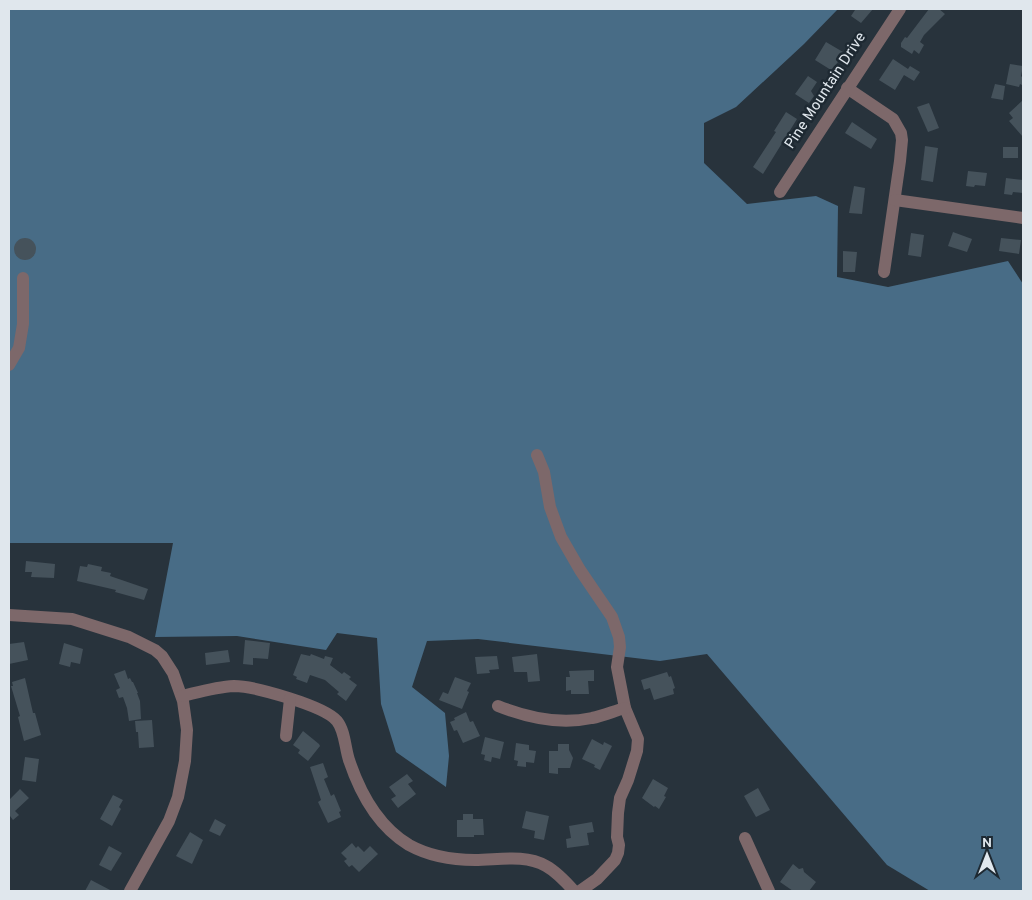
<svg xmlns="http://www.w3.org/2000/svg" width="1032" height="900" font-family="Overpass,sans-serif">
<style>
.forest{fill:#486c86}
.building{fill:#45525b}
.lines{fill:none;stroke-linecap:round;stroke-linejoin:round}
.minor{stroke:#7d686a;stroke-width:12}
.labels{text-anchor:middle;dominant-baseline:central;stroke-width:5;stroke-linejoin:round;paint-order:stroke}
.street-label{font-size:15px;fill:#e0e7ed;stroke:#1e2932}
</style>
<rect width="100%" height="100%" fill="#28333c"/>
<path class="forest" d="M9,9h829l-34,35 -68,63 -32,16v40l43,41 69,-8 22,10 -1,71 51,10 120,-26 15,23v607h-93l-43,-26 -180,-211 -47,7 -182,-22 -51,2 -15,46 33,26 4,43 -3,31 -50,-35 -15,-48 -4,-66 -40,-5 -11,17 -89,-14 -82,1 18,-94h-164z"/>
<g class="building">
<path d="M854,9h19l-12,14 -10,-7 4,-6z"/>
<path d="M929,9h10l6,5 -21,21 -4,7 4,3 -5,9 -5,-4 -2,4 -11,-7v-4l4,-6 2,1z"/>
<path d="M826,42l17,10 -6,9 1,1 -7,8 -16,-10z"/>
<path d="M893,59l15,10 2,-3 10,6 -6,9 -10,-6 -9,15 -16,-10z"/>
<path d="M1010,64l13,2 -2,10 2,2 -1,7 -2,-1 -1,3 -13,-3z"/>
<path d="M808,76l9,6 -6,9 3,5 -5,7 -14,-9z"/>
<path d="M995,84l10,2 -2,14 -12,-2z"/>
<path d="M1023,100v37l-14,-16 4,-3 -4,-5z"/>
<path d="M929,103l10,25 -11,4 -11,-25z"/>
<path d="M786,112l11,7 -34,55 -10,-7 23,-35 -2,-1z"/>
<path d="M852,122l25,17 -6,10 -26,-16z"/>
<path d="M925,146l13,2 -5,34 -12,-2z"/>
<rect x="1003" y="147" width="15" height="11"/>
<path d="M968,171l19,2 -2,13 -10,-1 -1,2 -8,-1z"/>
<path d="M1006,178l17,2v13l-10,-1 -1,3 -8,-1z"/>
<path d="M854,186l11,2 -3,26 -13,-1z"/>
<path d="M953,232l19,7 -5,13 -19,-6z"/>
<path d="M911,233l13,2 -3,22 -13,-2z"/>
<path d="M1001,238l20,2 -2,14 -20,-3z"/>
<circle cx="25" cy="249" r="11"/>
<path d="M843,251l14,1 -2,20h-12z"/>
<path d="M26,561l29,3 -1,14 -23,-1 1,-5h-7z"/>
<path d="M88,564l14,3 -1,4 10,2 -1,3 38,13 -4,11 -29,-8 1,-2 -39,-9 3,-15 7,1z"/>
<path d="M245,640l25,3 -2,16 -15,-1v7l-10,-1z"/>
<path d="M24,642l4,18 -19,4v-20z"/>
<path d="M64,643l19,6 -3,15 -9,-2 -1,5 -11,-3z"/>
<path d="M228,650l2,12 -24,3 -1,-12z"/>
<path d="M301,654l9,2 1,-2 13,5 1,-3 8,2 -3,7 12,9 2,-2 7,5 -2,2 8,6 -11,16 -9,-7 2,-2 -14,-12 -15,-5 -3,8 -11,-4 1,-2 -4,-2z"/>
<path d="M537,654l3,27 -12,1 -1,-10h-13l-2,-15z"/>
<path d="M497,656l2,13 -10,1 1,3 -13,1 -2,-17z"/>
<path d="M125,670l3,9 2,-1 2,4h1l5,11h-1l3,8 1,18 -12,2 -2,-13 -4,-11 -4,1 -3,-8 4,-2 -6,-14z"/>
<path d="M594,670v11h-6l1,13h-18v-4l-5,1v-14h4l-1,-6z"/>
<path d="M667,672l2,5 2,-1 4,12 -2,1 1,5 -20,6 -4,-12 -6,2 -3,-10z"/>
<path d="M455,677l16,6 -4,8 2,1 -7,17 -23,-9 4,-8 5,2z"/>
<path d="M25,678l8,35h2l6,22 -17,6 -6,-24 2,-1 -9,-30h2l-1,-4z"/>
<path d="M466,712l4,10 3,-1 7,15 -17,7 -6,-13 -3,1 -4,-9 5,-2 -1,-2z"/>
<path d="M152,720l2,27 -15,1 -1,-16h-2l-1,-11z"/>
<path d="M303,731l16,13 1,2 -12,15 -10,-8 2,-3 -7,-5z"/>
<path d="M485,737l19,5 -4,17 -8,-2 -1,5 -7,-2 1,-5 -4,-1z"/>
<path d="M592,739l11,6 1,-3 8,4 -12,24 -6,-3 1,-2 -13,-6z"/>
<path d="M516,743l13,2v5l7,1 -2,12 -8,-1v5l-9,-1 1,-5 -4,-1z"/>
<path d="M558,744h11v6l4,8 -3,10h-12v6l-9,-1v-22h9z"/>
<path d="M25,757l14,2 -3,23 -14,-2z"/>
<path d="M323,763l5,14 -4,2 7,17 3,-2 7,17 -2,1 2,5 -13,6 -10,-21 3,-2 -11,-33z"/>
<path d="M407,774l6,7 -5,3 8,10 -18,14 -7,-9 5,-3 -7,-9z"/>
<path d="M653,779l15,9 -4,8 2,1 -7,12 -4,-3 -1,1 -12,-9z"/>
<path d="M758,788l12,22 -14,7 -12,-21z"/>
<path d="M20,789l9,9 -14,13 4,4 -6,5 -3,-4 -1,1v-17z"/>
<path d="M113,795l10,5 -4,7 2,2 -9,17 -12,-7z"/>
<path d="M526,811l23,5 -5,24 -10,-2 1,-7 -13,-3z"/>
<path d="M463,814h10v5h10l1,16h-10v2h-17v-17h6z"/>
<path d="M215,819l11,6 -6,11 -11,-5z"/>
<path d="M592,822l2,10 -7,1 2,12 -22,3 -1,-9 5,-1 -2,-12z"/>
<path d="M190,832l13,8 -11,24 -16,-8z"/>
<path d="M352,843l4,5 2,-2 6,6 6,-6 8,8 -19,18 -7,-7 -3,2 -5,-6 3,-2 -6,-6z"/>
<path d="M109,846l13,7 -11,18 -12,-6z"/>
<path d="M793,864l6,5 4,-1 1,4 12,10 -7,9h-16l-13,-9z"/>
<path d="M91,880l21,11h-27z"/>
</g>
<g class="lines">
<g class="minor">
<path d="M847,88l46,31 8,14 1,7 -2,21 -16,111"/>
<path d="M780,192l120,-183"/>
<path d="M895,200l128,18"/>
<path d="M9,365l10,-17 4,-24v-46"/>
<path d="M537,455l7,17 6,35 11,30 19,33 32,47 7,20 1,10 -3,20 8,41 13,31 -1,12 -9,29 -8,18 -2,15 -1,24 2,8 -1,8 -3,7 -18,19 -17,12"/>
<path d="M9,615l63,4 57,18 26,13 7,6 11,17 10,28 4,29 -2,31 -7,36 -9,24 -39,70"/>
<path d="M182,696c17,-4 34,-9 52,-10 20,0 91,20 103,35 8,10 8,27 12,39 11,33 30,67 60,85 20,11 43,15 66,15 23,0 50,-6 71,6 11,6 20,16 28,25"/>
<path d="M498,706c30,12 62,19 94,12 11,-2 22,-7 33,-10"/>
<path d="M286,736l4,-37"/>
<path d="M745,838l24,53"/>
</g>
</g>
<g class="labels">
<g class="street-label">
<text transform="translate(826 91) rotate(-57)">Pine Mountain Drive</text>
</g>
</g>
<rect width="1032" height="900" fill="none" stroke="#e0e7ed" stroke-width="20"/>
<g transform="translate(987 855)" stroke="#1e2932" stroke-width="4" paint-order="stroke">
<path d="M0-4L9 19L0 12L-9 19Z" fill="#e0e7ed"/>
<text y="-8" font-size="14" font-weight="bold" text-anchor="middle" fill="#e0e7ed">N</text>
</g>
</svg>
